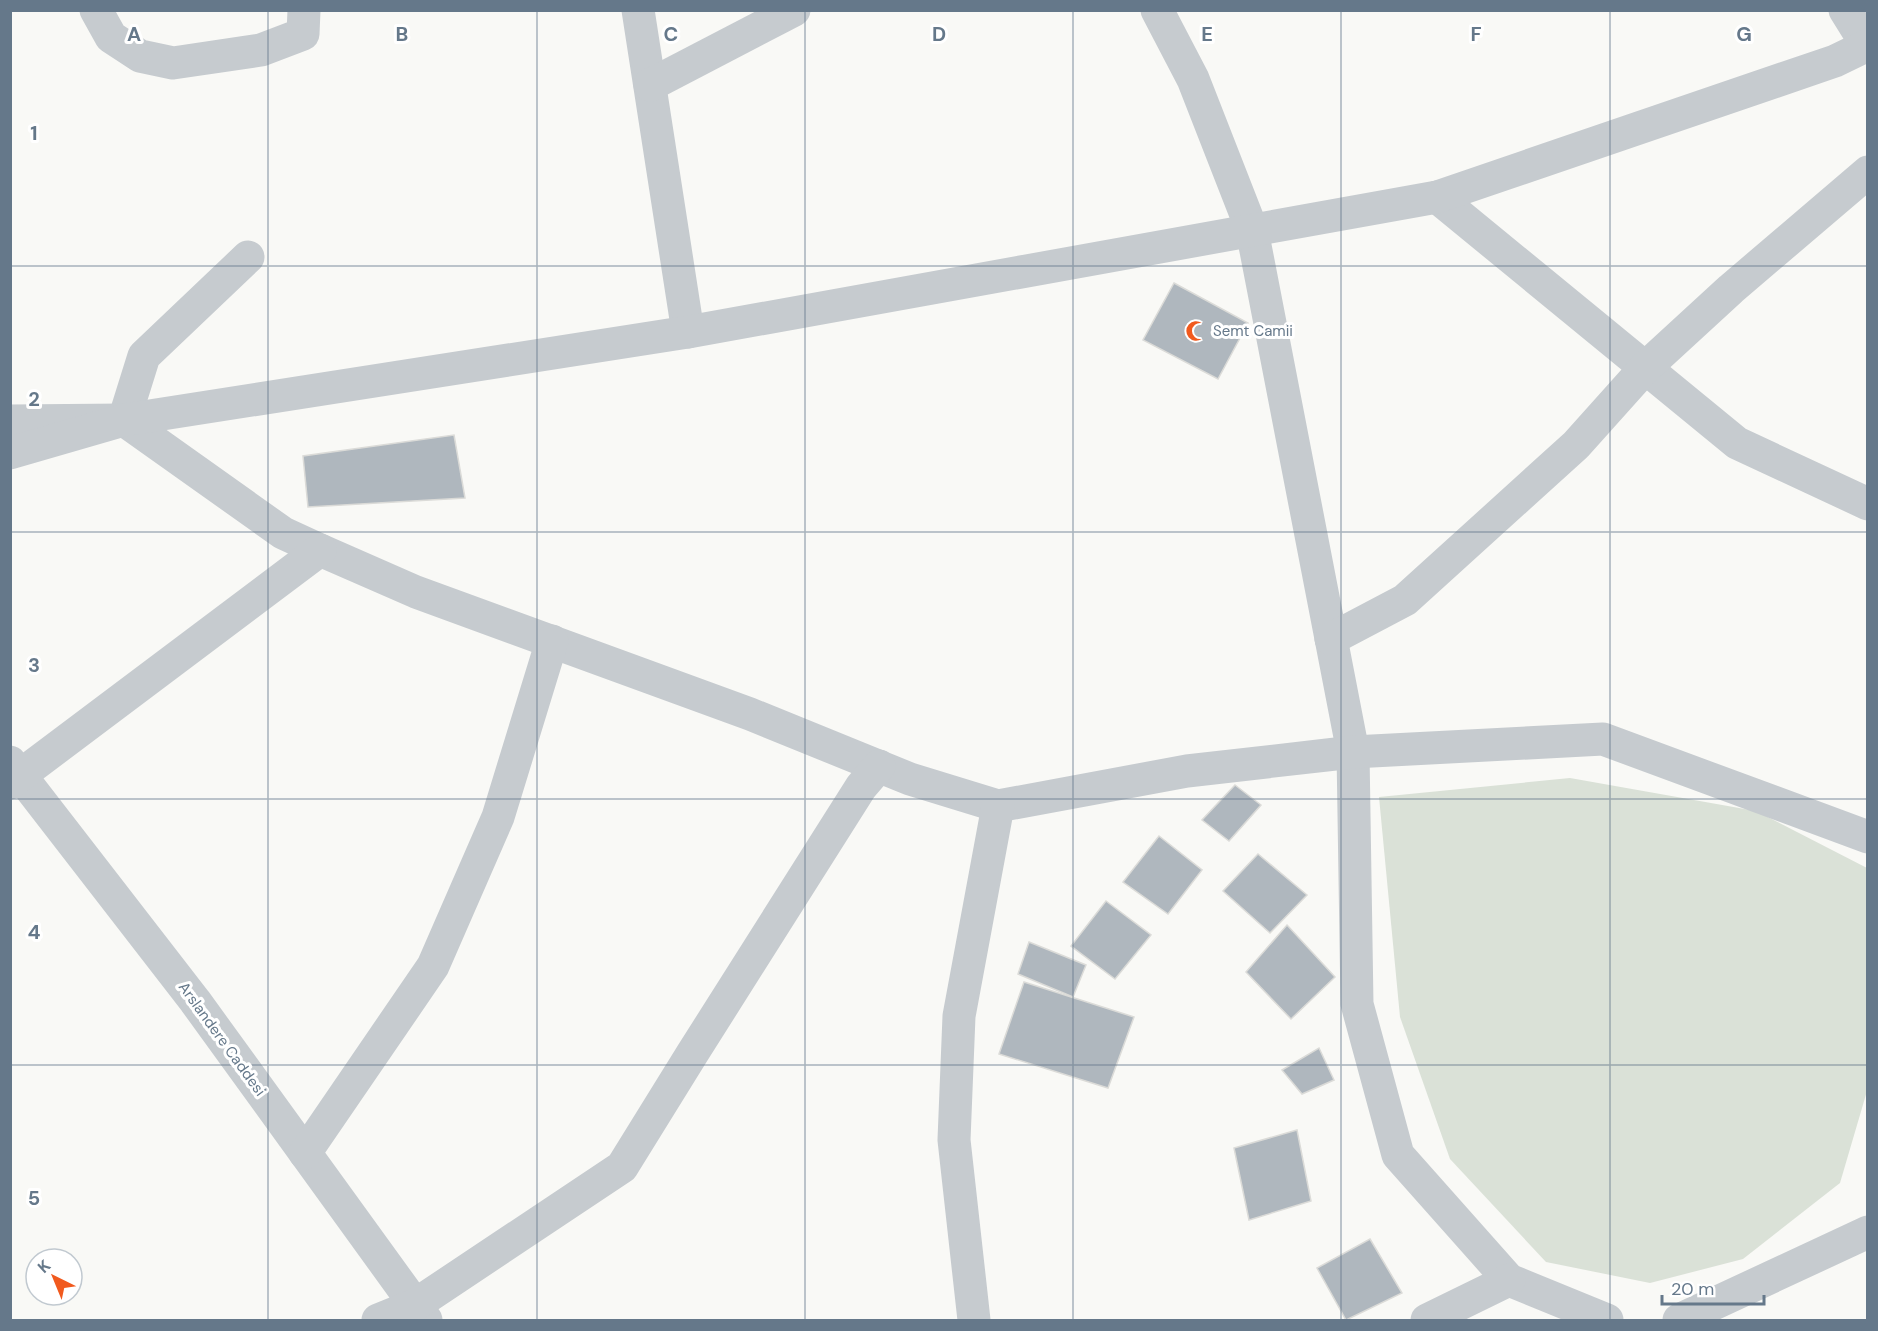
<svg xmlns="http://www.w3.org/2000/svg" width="1878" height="1331" font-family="'DM Sans',sans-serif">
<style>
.green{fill:#dae1d7}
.building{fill:#afb7be;stroke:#dbdbd8;stroke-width:1.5}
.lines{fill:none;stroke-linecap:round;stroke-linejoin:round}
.minor{stroke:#c6cbcf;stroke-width:33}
.grid{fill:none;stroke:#65788a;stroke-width:1.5;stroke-opacity:0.55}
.labels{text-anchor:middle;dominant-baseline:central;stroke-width:6;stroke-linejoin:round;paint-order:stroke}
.poi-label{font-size:15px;fill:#65788a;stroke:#fff;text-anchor:start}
.street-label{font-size:15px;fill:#65788a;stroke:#fff}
.grid-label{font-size:20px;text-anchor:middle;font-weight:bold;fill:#65788a;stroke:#fff;stroke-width:6;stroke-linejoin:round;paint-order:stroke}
</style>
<rect width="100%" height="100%" fill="#f9f9f6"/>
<path class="green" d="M1570,778l186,33 111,57v223l-27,92 -97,76 -93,24 -104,-21 -96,-103 -50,-142 -21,-220z"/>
<g class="building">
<path d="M1174,283l74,40 -30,56 -75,-39z"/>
<path d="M454,435l11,63 -157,9 -5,-51z"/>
<path d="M1235,785l26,20 -32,36 -27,-21z"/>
<path d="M1159,836l43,34 -34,44 -45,-32z"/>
<path d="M1258,854l49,41 -37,38 -47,-42z"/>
<path d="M1106,901l45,34 -36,44 -44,-33z"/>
<path d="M1287,925l48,52 -44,42 -45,-47z"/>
<path d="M1029,942l57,23 -13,32 -55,-23z"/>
<path d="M1024,982l110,35 -26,71 -109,-34z"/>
<path d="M1319,1048l15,32 -32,14 -20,-24z"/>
<path d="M1297,1130l14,71 -62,19 -15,-72z"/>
<path d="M1370,1239l32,54 -56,27 -29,-52z"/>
</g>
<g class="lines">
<g class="minor">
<path d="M96,10l15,27 29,19 33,7 88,-13 42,-16 1,-24"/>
<path d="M638,10l50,322"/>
<path d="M1157,10l36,69 59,151 101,522 4,252 41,151 111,125 98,40"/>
<path d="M1845,10l23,37"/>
<path d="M650,85l144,-75"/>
<path d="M1437,197l300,246 131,61"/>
<path d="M124,420l20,-64 104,-99"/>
<path d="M10,421l114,-1 159,113 37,17 96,42 334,122 160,65 88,27 189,-35 166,-19 250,-13 265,98"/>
<path d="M10,453l114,-33 564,-88 749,-135 398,-136 33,-16"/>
<path d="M1331,639l74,-39 171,-155 69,-77 86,-79 137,-117"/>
<path d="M10,762l185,239 231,319"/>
<path d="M10,783l310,-233"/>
<path d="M305,1153l128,-187 65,-149 54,-176"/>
<path d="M378,1320l37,-15 207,-138 70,-113 169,-267 18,-21"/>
<path d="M974,1320l-20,-180 5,-124 39,-210"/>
<path d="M1427,1320l82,-40"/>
<path d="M1679,1320l189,-88"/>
</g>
</g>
<path class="grid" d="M268,10v1310M537,10v1310M805,10v1310M1073,10v1310M1341,10v1310M1610,10v1310M10,266h1858M10,532h1858M10,799h1858M10,1065h1858"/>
<defs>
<g id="mosque-bare" transform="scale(1.62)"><path d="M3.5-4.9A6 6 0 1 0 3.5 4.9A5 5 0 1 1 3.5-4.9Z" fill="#f15a1e" stroke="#fff" stroke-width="2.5" paint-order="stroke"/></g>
</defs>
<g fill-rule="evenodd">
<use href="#mosque-bare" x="1196" y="331"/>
</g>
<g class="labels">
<g class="poi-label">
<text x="1213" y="331">Semt Camii</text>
</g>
<g class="street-label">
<text transform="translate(222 1039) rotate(54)">Arslandere Caddesi</text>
</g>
</g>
<g class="grid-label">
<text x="134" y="41">A</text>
<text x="402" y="41">B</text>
<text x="671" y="41">C</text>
<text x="939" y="41">D</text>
<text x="1207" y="41">E</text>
<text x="1476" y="41">F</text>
<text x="1744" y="41">G</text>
<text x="34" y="140">1</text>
<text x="34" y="406">2</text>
<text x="34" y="672">3</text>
<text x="34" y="939">4</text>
<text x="34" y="1205">5</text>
</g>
<rect width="1878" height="1331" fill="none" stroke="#65788a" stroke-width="24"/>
<g transform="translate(54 1277) rotate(317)"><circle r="28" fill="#ffffff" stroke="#c1c9d0" stroke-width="1.5"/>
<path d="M0-4.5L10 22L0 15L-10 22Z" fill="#f15a1e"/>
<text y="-9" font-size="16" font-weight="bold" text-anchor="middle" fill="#65788a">K</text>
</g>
<path d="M1662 1295v9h102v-9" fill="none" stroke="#65788a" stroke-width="3"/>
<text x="1671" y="1295" font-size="18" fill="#65788a" stroke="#ffffff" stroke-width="4.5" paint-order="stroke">20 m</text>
</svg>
